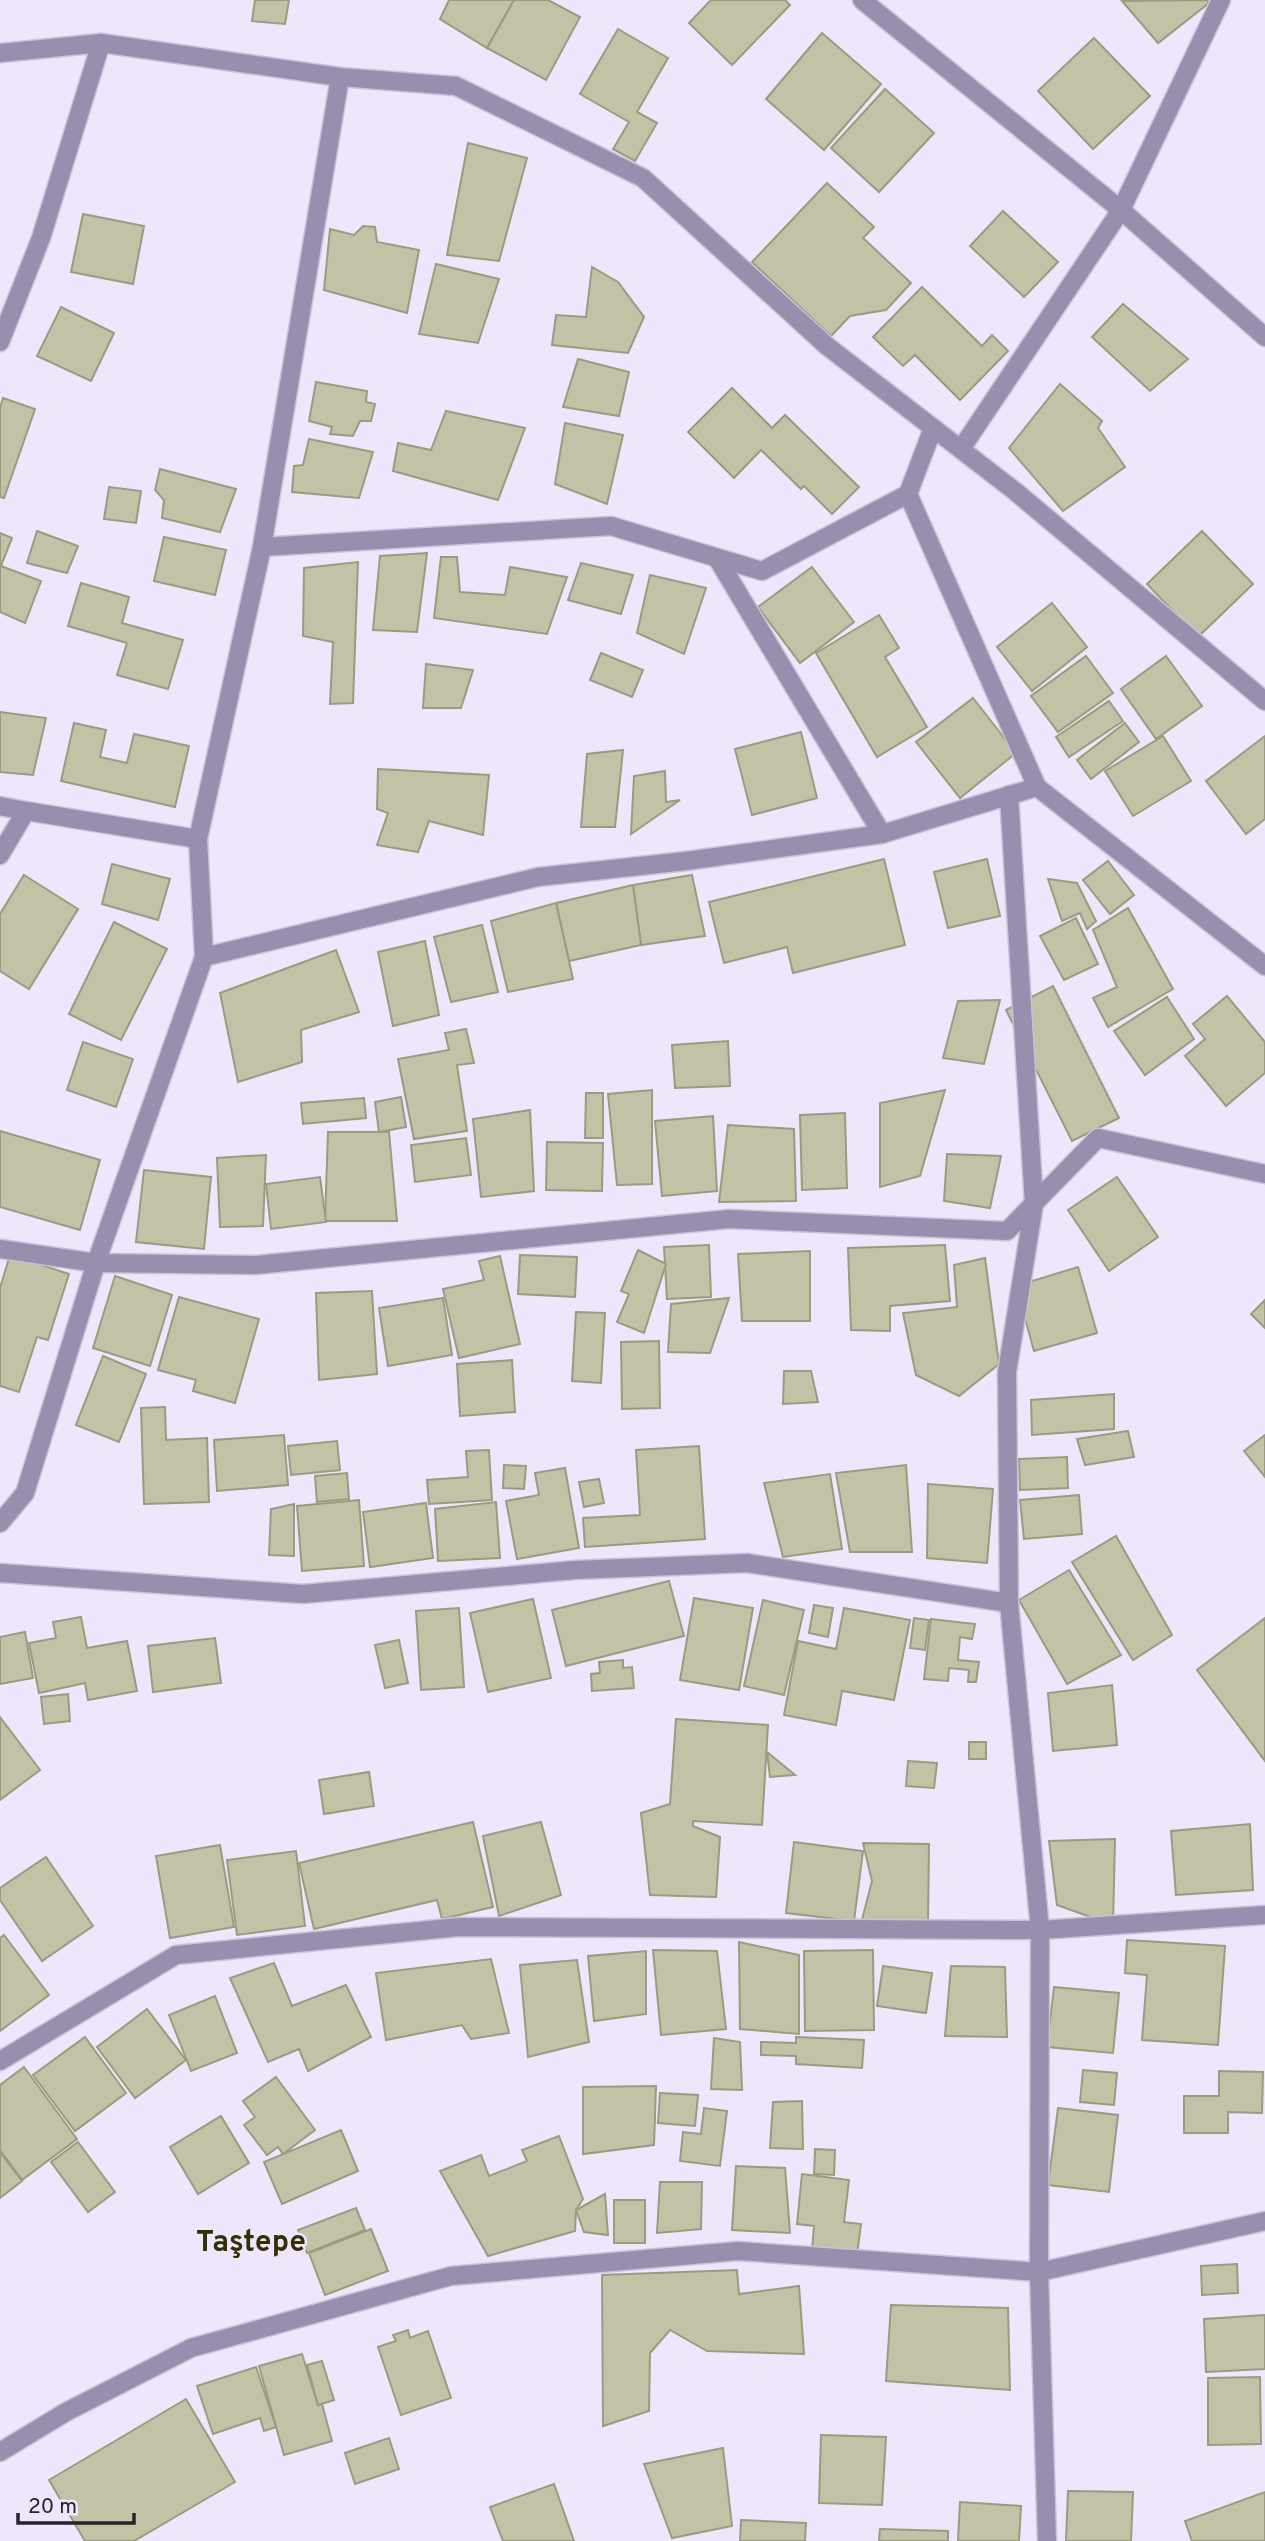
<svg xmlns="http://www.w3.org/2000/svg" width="1265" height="2541" font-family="Overpass,sans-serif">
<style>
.building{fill:#c4c2a6;stroke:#9d9a7f;stroke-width:2}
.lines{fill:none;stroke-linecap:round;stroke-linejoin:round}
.street-casing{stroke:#c9c3d7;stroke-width:21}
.street{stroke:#988ead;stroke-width:18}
.labels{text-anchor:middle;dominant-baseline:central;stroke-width:5;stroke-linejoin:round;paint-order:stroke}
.district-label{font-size:30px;font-weight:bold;fill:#332f03;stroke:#ede6fc}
</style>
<rect width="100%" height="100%" fill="#ede6fc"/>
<g class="building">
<path d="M255,0h34l-4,24 -33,-3z"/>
<path d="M449,0h65l-27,48 -47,-29z"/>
<path d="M514,0h34l32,17 -34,63 -59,-32z"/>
<path d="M711,0h74l5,5 -58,60 -43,-42z"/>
<path d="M1207,0l2,3 -51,40 -36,-42z"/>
<path d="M618,29l50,29 -31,54 20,11 -22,38 -22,-12 16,-27 -49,-28z"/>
<path d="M822,33l59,51 -57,66 -58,-51z"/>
<path d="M1094,38l56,58 -57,53 -55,-58z"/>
<path d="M885,89l49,44 -55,59 -48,-44z"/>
<path d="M468,143l59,15 -28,103 -52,-6z"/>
<path d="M827,183l47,44 -11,11 48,45 -25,27 -36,6 -19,20 -79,-74z"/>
<path d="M1003,211l55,51 -34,35 -54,-51z"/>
<path d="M83,214l61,12 -11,58 -62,-12z"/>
<path d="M363,226l12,1 2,15 42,8 -12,63 -83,-23 6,-61 24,6z"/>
<path d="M436,264l63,15 -21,64 -59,-9z"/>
<path d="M592,267l26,15 26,35 -16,36 -76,-8 4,-30 30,2z"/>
<path d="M922,287l60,59 10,-11 16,16 -48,49 -45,-45 -12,11 -30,-29z"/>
<path d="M1123,304l65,55 -38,32 -58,-54z"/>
<path d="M61,307l53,26 -23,48 -54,-25z"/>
<path d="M578,359l51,13 -10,44 -56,-9z"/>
<path d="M316,382l51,9 -1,11 9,2 -4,17h-11l-7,15 -23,-2 2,-7 -23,-6z"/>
<path d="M1060,384l42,37 -4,7 27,39 -62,44 -54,-63z"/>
<path d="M732,388l40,40 13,-13 74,72 -27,27 -28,-28 -3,3 -40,-39 -27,28 -46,-46z"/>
<path d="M3,398l32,11 -31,89 -4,-1v-89z"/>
<path d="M446,411l79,17 -27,72 -105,-29 5,-28 33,7z"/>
<path d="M565,423l58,12 -16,69 -52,-20z"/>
<path d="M309,439l64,13 -14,46 -67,-6 2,-26 9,-1z"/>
<path d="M160,469l76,20 -16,43 -58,-14 2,-18 -9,-10z"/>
<path d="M109,487l32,4 -5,32 -32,-4z"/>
<path d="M37,531l41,15 -11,27 -40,-10z"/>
<path d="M1202,531l51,53 -55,53 -51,-53z"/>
<path d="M0,533l12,5 -11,28 40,15 -16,42 -25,-11z"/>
<path d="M164,537l62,13 -11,45 -61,-14z"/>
<path d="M427,553l-10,79 -44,-2 7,-74z"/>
<path d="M441,557h16l3,35 45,3 5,-28 57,10 -20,57 -113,-16z"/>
<path d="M358,562l-5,141 -23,1 3,-62 -30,-6 1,-68z"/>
<path d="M581,563l52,12 -12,39 -53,-14z"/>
<path d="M812,567l42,55 -54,41 -42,-56z"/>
<path d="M650,575l56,13 -22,66 -47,-21z"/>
<path d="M81,583l48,14 -7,26 61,17 -15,49 -51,-14 10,-32 -59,-17z"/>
<path d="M1052,603l35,44 -55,44 -35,-44z"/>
<path d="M879,615l20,33 -14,9 42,70 -50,30 -61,-104z"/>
<path d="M601,653l42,17 -11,27 -42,-17z"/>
<path d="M1086,656l27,37 -55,39 -27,-36z"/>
<path d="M1166,656l36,50 -46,33 -35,-50z"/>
<path d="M426,664l47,6 -12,38h-38z"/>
<path d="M973,698l43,55 -56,45 -44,-56z"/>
<path d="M1109,701l14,20 -54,36 -13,-20z"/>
<path d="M0,712l46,6 -13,57 -33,-3z"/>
<path d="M74,723l32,7 -6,27 27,6 7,-29 55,12 -14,61 -114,-26z"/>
<path d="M1125,723l14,19 -48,37 -14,-19z"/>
<path d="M801,732l16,66 -65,17 -17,-66z"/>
<path d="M1163,736l28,45 -58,35 -28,-45z"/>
<path d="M1265,736v83l-19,15 -40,-53z"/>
<path d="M623,750l-8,77h-34l6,-73z"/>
<path d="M378,769l111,6 -6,60 -54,-14 -11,31 -41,-7 11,-32 -11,-4z"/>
<path d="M665,771l1,31 14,-2 -49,34 3,-58z"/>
<path d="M884,859l21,86 -112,28 -6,-26 -63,16 -15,-61z"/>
<path d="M987,859l13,57 -52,12 -14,-56z"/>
<path d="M1108,861l26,34 -24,19 -27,-34z"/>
<path d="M112,864l58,15 -12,41 -56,-16z"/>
<path d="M24,875l54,34 -49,80 -29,-18v-57z"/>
<path d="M692,875l13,61 -64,9 -8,-60z"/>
<path d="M1048,879l29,4 19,38 -9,8 -7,-16 -18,8z"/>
<path d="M633,885l8,60 -72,16 -13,-58z"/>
<path d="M556,903l17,76 -65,13 -17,-71z"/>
<path d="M1128,908l45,81 -65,38 -15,-29 24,-11 -24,-57z"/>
<path d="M1076,918l22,46 -34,16 -24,-44z"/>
<path d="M114,922l53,27 -46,91 -52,-26z"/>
<path d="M482,925l16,67 -47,10 -17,-65z"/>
<path d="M425,941l14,74 -46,11 -15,-74z"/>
<path d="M336,950l23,62 -58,18 1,32 -64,20 -18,-89z"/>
<path d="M1053,986l66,132 -47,23 -66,-131z"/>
<path d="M1227,996l38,46v31l-39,33 -41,-50 20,-17 -12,-15z"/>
<path d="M1167,997l27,42 -49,36 -31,-44z"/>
<path d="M1000,1000l-16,64 -41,-6 15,-57z"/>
<path d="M466,1029l8,34 -17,2 10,66 -53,8 -16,-80 51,-9 -4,-17z"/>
<path d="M728,1041l2,45 -55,2 -3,-43z"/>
<path d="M83,1042l50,17 -17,48 -49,-17z"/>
<path d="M652,1090v94l-35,1 -9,-91z"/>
<path d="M945,1090l-25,86 -40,11v-84z"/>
<path d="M586,1093h17v45h-18z"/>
<path d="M401,1097l5,30 -27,5 -4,-30z"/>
<path d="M364,1098l2,20 -63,6 -2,-21z"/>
<path d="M530,1110l4,81 -53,6 -8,-78z"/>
<path d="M845,1113l2,75 -45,2 -2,-75z"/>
<path d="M713,1116l4,75 -55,5 -7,-75z"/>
<path d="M728,1125l66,4 2,72 -77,1z"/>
<path d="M0,1131l100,29 -20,70 -80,-23z"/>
<path d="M328,1132h61l8,89h-72z"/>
<path d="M466,1138l5,37 -56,7 -4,-37z"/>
<path d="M547,1142l56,1 -1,48 -56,-1z"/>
<path d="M947,1154l54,2 -11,52 -46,-7z"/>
<path d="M266,1155l-3,71 -43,1 -3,-69z"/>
<path d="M144,1170l67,7 -7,72 -68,-7z"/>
<path d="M320,1177l6,45 -55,7 -5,-45z"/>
<path d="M1117,1177l41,60 -49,34 -41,-61z"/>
<path d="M709,1245l2,52 -44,2 -3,-52z"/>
<path d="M945,1245l5,56 -60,5v25l-39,-1 -3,-82z"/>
<path d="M638,1250l28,14 -22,69 -27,-11 12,-28 -8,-3z"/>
<path d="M810,1251v70h-68l-4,-67z"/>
<path d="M10,1255l59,19 -21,66 -11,-3 -18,55 -19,-6v-98z"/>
<path d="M520,1255l57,2 -2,40 -57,-3z"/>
<path d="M500,1256l20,88 -61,14 -16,-69 41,-9 -5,-19z"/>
<path d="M985,1258l14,106 -40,32 -43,-21 -13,-62 54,-6 -3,-42z"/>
<path d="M1078,1267l19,66 -63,18 -18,-65z"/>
<path d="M115,1276l57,19 -22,71 -57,-18z"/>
<path d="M372,1291l5,83 -58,6 -3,-87z"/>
<path d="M179,1297l80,22 -24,84 -42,-12 3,-11 -38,-10z"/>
<path d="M443,1298l9,57 -64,11 -9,-58z"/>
<path d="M729,1298l-19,55 -42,-1 3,-48z"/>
<path d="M1265,1300v28l-14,-14z"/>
<path d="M576,1312l29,1 -4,70 -29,-2z"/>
<path d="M659,1341l1,67 -38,1 -1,-67z"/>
<path d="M103,1356l43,18 -27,68 -43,-17z"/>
<path d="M512,1360l3,52 -55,4 -3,-52z"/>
<path d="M784,1371h27l7,31 -35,2z"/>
<path d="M1114,1394v35l-82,6 -1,-35z"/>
<path d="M165,1407l1,33 41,-2 2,64 -65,2 -3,-96z"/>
<path d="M1128,1431l6,26 -49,8 -8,-26z"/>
<path d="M284,1435l4,50 -71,6 -3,-51z"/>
<path d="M1265,1435v42l-21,-26z"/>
<path d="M337,1441l3,29 -49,5 -3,-29z"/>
<path d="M699,1446l6,93 -120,8 -2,-29 57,-3 -4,-65z"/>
<path d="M489,1450l3,50 -63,4 -2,-24 41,-3 -2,-26z"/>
<path d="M1067,1457l1,31 -48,2 -1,-31z"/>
<path d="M504,1465l22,1 -2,23 -21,-1z"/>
<path d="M906,1465l6,87h-62l-14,-79z"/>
<path d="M565,1468l14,80 -62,11 -11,-58 33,-6 -4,-22z"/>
<path d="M347,1473l2,26 -32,3 -2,-26z"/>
<path d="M830,1474l12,75 -59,8 -19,-74z"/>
<path d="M599,1479l5,24 -20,4 -5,-25z"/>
<path d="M928,1484l65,5 -6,74 -60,-5z"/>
<path d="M1079,1495l3,39 -58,5 -4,-39z"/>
<path d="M359,1500l5,66 -62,5 -5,-65z"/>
<path d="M496,1502l4,56 -62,3 -3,-52z"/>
<path d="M426,1503l7,55 -63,9 -7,-55z"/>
<path d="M294,1504v52l-25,-1 2,-46z"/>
<path d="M1116,1536l56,99 -39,25 -61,-98z"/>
<path d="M1069,1570l52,85 -54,29 -48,-84z"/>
<path d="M669,1581l15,55 -118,30 -14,-56z"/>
<path d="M694,1598l59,10 -14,82 -59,-10z"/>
<path d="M533,1599l18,79 -63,14 -18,-79z"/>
<path d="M763,1600l41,10 -20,85 -40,-9z"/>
<path d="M814,1605l19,3 -5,29 -19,-4z"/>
<path d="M459,1608l5,79 -43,3 -5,-79z"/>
<path d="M844,1608l66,12 -16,80 -52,-9 -6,34 -52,-10 14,-74 38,8z"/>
<path d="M81,1617l6,31 40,-7 10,50 -49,9 -3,-17 -46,10 -10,-50 27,-5 -3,-16z"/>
<path d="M914,1618l15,2 -4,30 -15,-2z"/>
<path d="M1265,1618v143l-68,-91z"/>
<path d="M931,1619l44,5 -3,15 -12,-2 -2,23 21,2 -3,20h-8l1,-12 -20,-2 -1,13 -24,-2z"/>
<path d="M25,1632l8,46 -33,6v-47z"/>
<path d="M215,1638l6,45 -68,9 -5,-46z"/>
<path d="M399,1640l9,43 -23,5 -10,-43z"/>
<path d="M623,1660v8l9,-1 2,21 -42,3 -1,-17 9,-1 -1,-11z"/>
<path d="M1112,1685l5,60 -64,6 -5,-58z"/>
<path d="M68,1694l2,27 -26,3 -3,-27z"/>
<path d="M0,1717l40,53 -40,30z"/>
<path d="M676,1719l92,6 -6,100 -69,-4v5l27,11 -4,60 -66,-2 -9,-82 29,-9z"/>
<rect x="969" y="1742" width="17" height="17"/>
<path d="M767,1752l28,23 -25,2z"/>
<path d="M908,1761l29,2 -3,25 -28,-2z"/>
<path d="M369,1772l5,34 -50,8 -5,-34z"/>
<path d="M473,1822l20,85 -51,12 -5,-19 -123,29 -15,-66z"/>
<path d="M541,1822l20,73 -62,21 -16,-80z"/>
<path d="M1250,1824l3,66 -77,5 -5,-64z"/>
<path d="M1115,1839l-2,86 -56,-20 -8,-64z"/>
<path d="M794,1842l69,9 -9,70 -68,-8z"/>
<path d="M863,1843l66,1 -1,77 -66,-1 10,-39z"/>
<path d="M220,1845l14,82 -64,11 -14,-82z"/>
<path d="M296,1851l9,75 -68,9 -10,-75z"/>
<path d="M46,1857l47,69 -51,35 -42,-61v-12z"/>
<path d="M4,1935l45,60 -49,36v-93z"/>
<path d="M1127,1940l98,6 -7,99 -76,-5 5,-65 -22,-2z"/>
<path d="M739,1942l60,13v79l-59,-5z"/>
<path d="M653,1950l64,1 9,78 -65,6z"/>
<path d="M873,1950l1,80 -69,1 -1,-80z"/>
<path d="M646,1951v63l-52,7 -6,-65z"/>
<path d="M491,1959l18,74 -38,6 -9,-14 -76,15 -10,-67z"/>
<path d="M577,1960l12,82 -61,15 -8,-92z"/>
<path d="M274,1963l18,43 54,-21 25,52 -63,34 -9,-22 -31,13 -38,-84z"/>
<path d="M883,1966l49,7 -6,40 -49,-7z"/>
<path d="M951,1966l54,1 2,70 -62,-1z"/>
<path d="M1054,1987l65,6 -6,60 -66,-6z"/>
<path d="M215,1996l22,57 -46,18 -22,-56z"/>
<path d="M147,2009l39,51 -51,38 -38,-51z"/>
<path d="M85,2037l41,56 -51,38 -42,-56z"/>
<path d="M796,2037l68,3 -2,28 -66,-4v-8l-35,-1v-13l35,1z"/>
<path d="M714,2038l26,4 2,48 -31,-1z"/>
<path d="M24,2067l53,72 -55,41 -22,-30v-65z"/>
<path d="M1083,2070l34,3 -3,32 -34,-3z"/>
<path d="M1219,2071l44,1 -1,41 -34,-1v21h-44v-37h35z"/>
<path d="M276,2077l39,53 -32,24 -5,-7 -11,8 -23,-30 11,-8 -12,-16z"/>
<path d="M656,2086l-2,59 -71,9v-67z"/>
<path d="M660,2093l38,2 -3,31 -37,-3z"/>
<path d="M802,2101l1,48 -33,-1 3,-46z"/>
<path d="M704,2108l23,3 -7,55 -40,-5 3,-29 18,2z"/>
<path d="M1058,2108l60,7 -9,77 -61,-7z"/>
<path d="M221,2116l28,47 -51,31 -28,-47z"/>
<path d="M341,2130l17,41 -76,33 -18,-42z"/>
<path d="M559,2136l24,63 -7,11 -1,21 -87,25 -48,-85 41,-16 8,21 38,-15 -5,-11z"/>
<path d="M78,2142l37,50 -27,20 -37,-50z"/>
<path d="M815,2149l20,1 -1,25 -20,-1z"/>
<path d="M0,2152l22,29 -22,17z"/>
<path d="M736,2166l49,2 5,65 -58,-3z"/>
<path d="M802,2174l47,6 -5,42 17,2 -4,31 -45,-5 2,-24 -17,-2z"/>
<path d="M660,2182h42l-1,47 -44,4z"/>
<path d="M605,2194l3,41 -24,-3 -8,-22z"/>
<rect x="614" y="2200" width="31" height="43"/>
<path d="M356,2208l9,22 -58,23 -9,-23z"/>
<path d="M371,2229l17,42 -63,24 -16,-42z"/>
<path d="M1237,2264l1,29 -36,2 -1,-29z"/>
<path d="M737,2270l2,24 60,-8 5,68 -97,-3 -37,-21 -20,23 -1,58 -46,15 -1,-151z"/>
<path d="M891,2305l117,3 2,82 -124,-9z"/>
<path d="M1265,2315v54l-59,3 -2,-53z"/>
<path d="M408,2330l2,8 18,-7 23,67 -50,17 -23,-68 18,-6 -3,-6z"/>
<path d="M302,2354l16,51 4,-1 10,37 -48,14 -25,-89z"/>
<path d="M322,2361l12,39 -16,5 -11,-40z"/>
<path d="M256,2367l20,60 -12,4 -4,-13 -47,16 -16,-48z"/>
<path d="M1260,2377l1,67 -53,1v-67z"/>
<path d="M186,2399l49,83 -101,59h-49l-36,-61z"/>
<path d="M821,2435l65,2 -4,68 -63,-2z"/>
<path d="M389,2438l10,31 -44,15 -10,-31z"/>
<path d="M723,2448l9,78 -60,12 -28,-74z"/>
<path d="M554,2484l20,57h-71l-13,-34z"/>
<path d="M1068,2491l65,1 -2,49h-65z"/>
<path d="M1265,2492v49h-73l-7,-20z"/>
<path d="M960,2502l61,4 -2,35h-61z"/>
<path d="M741,2520l65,3 -1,18h-65z"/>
<path d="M880,2529l68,2v10h-69z"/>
</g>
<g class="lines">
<g class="street-casing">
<g id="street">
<path d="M862,0l259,210 144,127"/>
<path d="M0,53l101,-10 239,34"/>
<path d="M0,342l41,-104 60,-195"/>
<path d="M933,428l-25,66 129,293 228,179"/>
<path d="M961,449l160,-239 100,-210"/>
<path d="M262,547l349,-21 151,45 146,-77"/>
<path d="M717,558l165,276 155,-47"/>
<path d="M1009,795l25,409 -27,168 2,231 31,327 -1,342 8,269"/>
<path d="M0,806l26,5"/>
<path d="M0,855l26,-44 172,28"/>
<path d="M204,957l334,-80 148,-16 196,-27"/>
<path d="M0,1249l96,14 160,2 473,-46 278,12 91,-93 167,36"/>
<path d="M0,1523l25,-30 71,-230 108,-306 -6,-118 64,-292 78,-470 116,9 187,92 184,168 189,146 249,209"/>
<path d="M0,1573l303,21 272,-24 172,-7 262,40"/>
<path d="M0,2061l176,-106 283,-28 581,3 225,-15"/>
<path d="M0,2452l66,-40 125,-64 260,-72 287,-25 301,21 226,-51"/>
</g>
</g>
<use href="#street" class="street"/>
</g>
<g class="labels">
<g class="district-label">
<text x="251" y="2243">Taştepe</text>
</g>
</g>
<path d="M18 2513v10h116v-10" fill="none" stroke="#26232d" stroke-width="3.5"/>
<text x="28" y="2513" font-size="21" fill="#26232d" stroke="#ede6fc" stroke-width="5" paint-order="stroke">20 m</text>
</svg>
